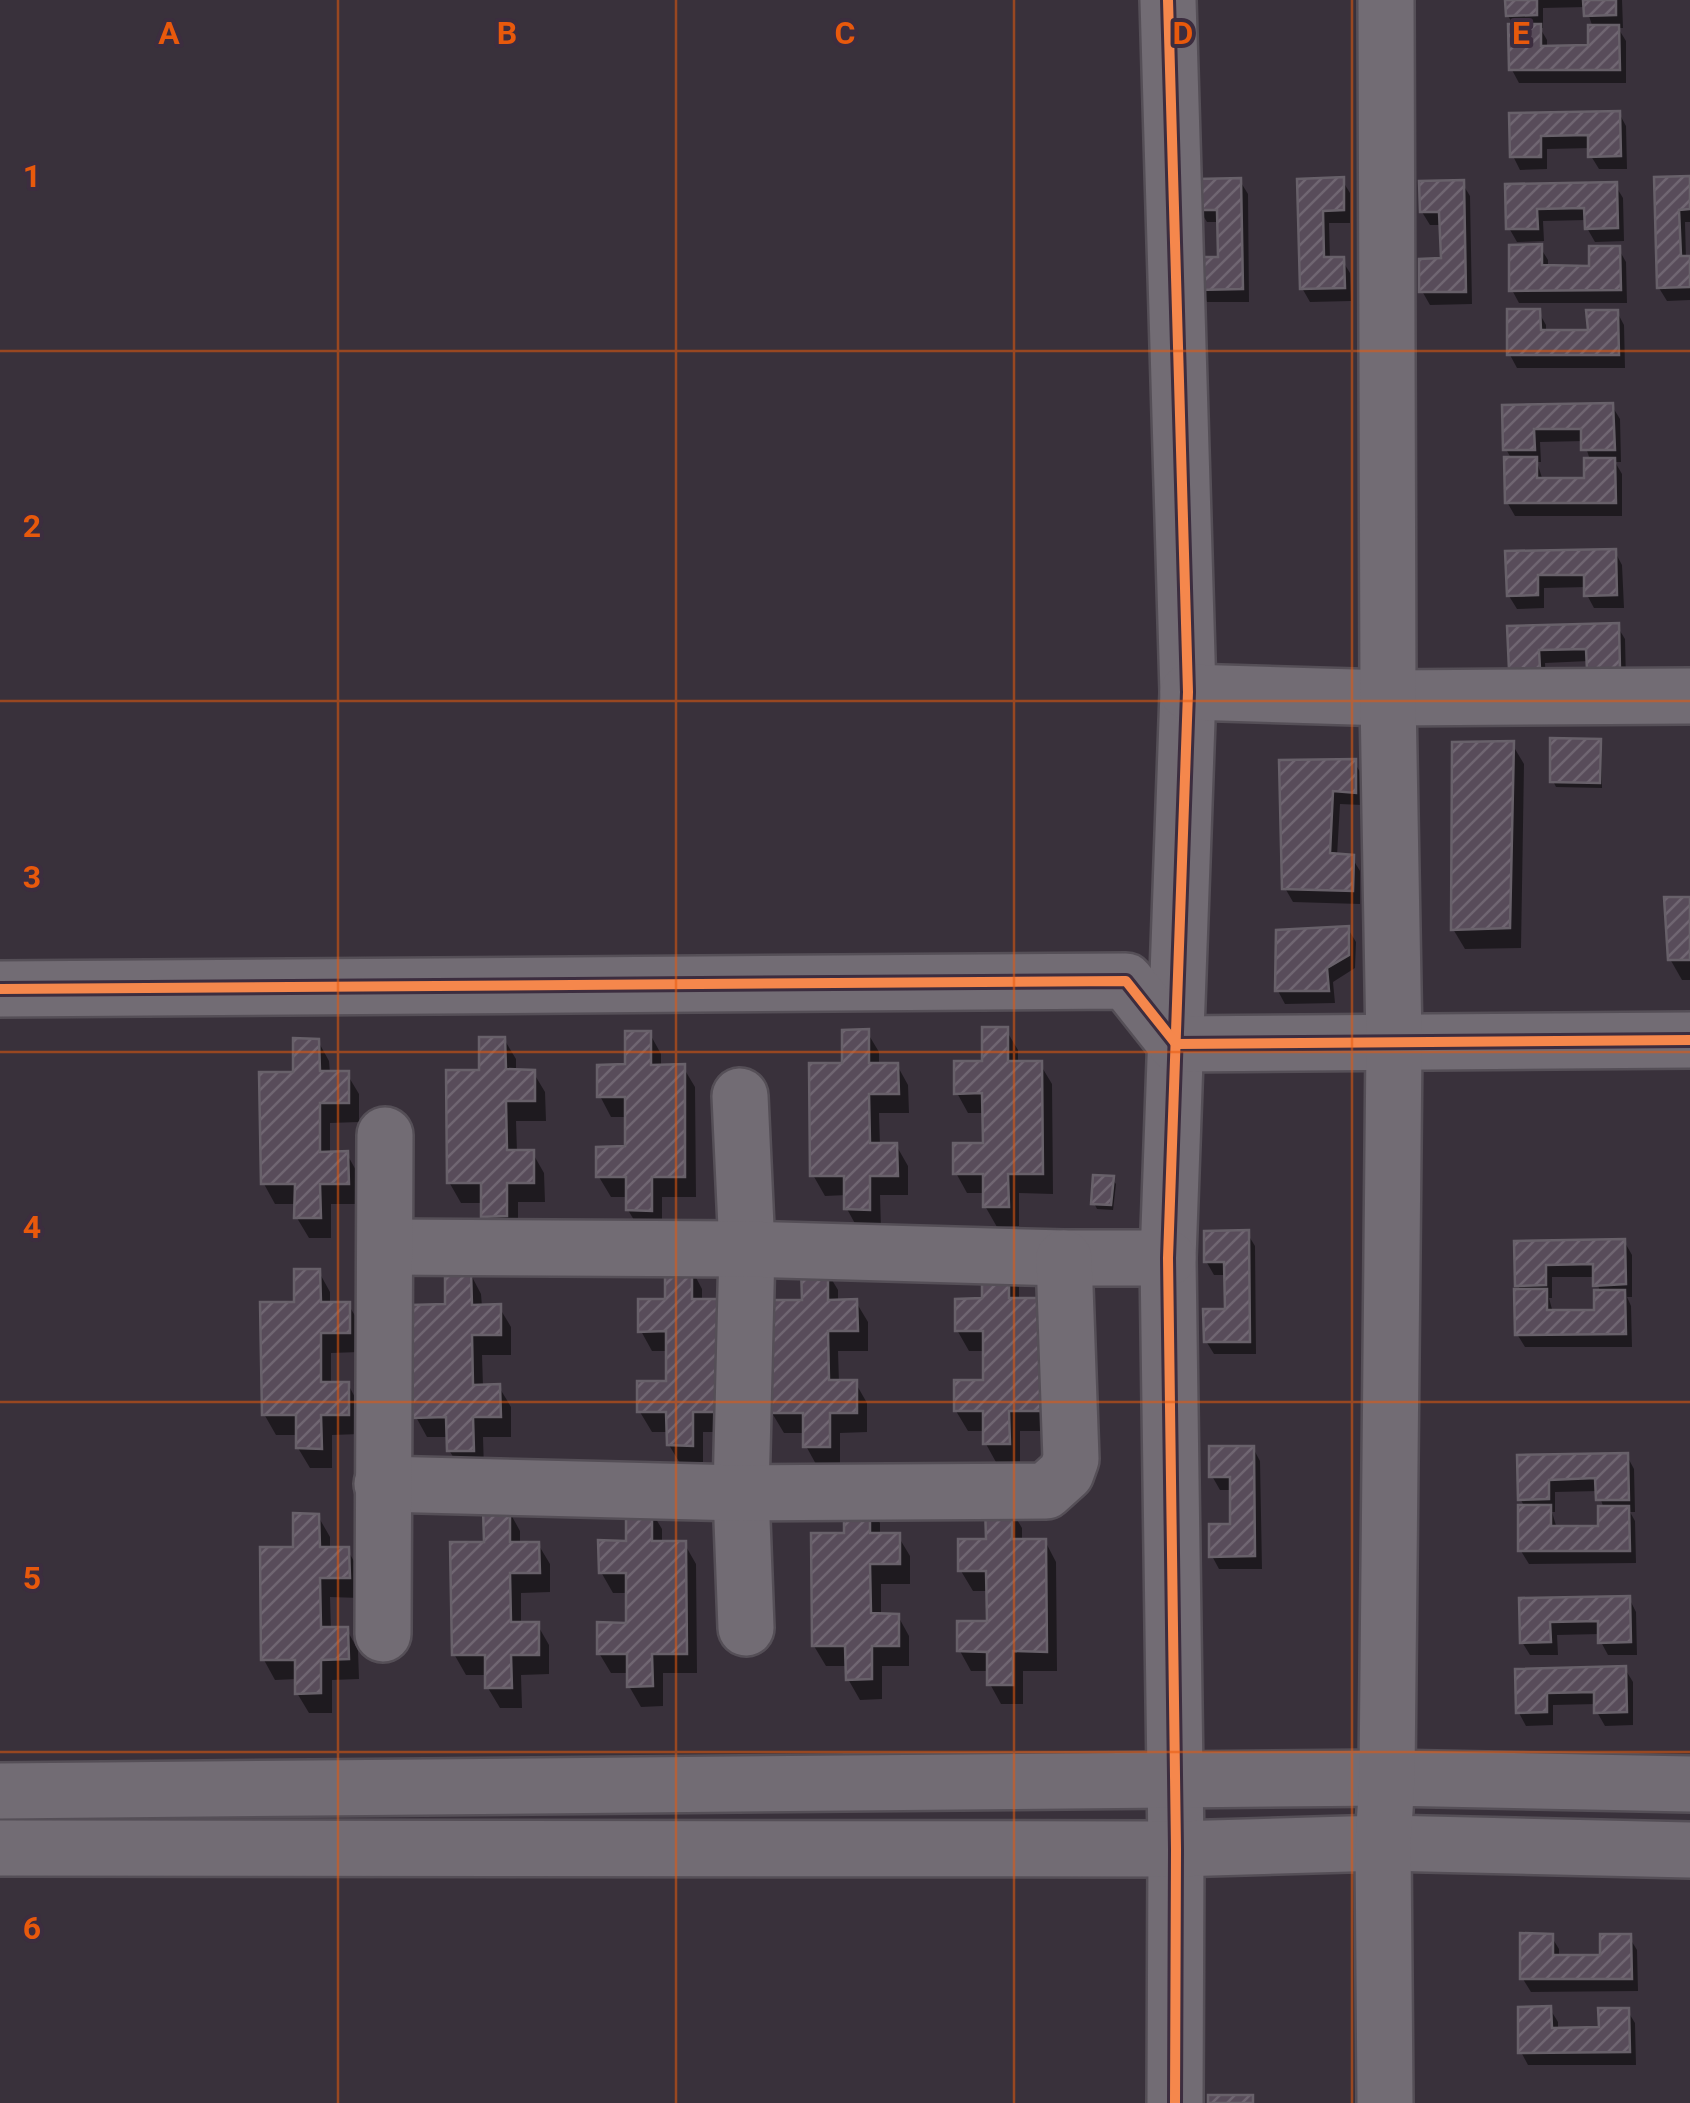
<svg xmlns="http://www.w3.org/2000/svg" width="1690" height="2103" font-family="Roboto,sans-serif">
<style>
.shadow{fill:#0007;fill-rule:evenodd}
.building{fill:url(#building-hatch);stroke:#68616a;stroke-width:2.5}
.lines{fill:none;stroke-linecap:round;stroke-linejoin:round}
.minor-casing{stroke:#554f57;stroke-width:60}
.minor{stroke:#726c74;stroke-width:55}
.cycleway-casing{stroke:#3c2d3f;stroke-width:16}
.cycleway{stroke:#f5874c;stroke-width:10}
.grid{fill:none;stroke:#e8590c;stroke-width:2.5;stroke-opacity:0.55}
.grid-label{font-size:32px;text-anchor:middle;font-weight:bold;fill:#e8590c;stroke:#3c2d3f;stroke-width:8;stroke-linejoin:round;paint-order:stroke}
</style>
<defs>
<pattern id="building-hatch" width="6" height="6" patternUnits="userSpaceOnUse" patternTransform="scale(2.5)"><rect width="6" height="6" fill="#584c5a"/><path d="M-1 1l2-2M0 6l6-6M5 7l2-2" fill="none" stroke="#706672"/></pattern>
</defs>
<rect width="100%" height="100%" fill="#39313b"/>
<g class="shadow">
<path d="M1508,0h114l1,28h-5l8,13v42h-107l-7,-13 3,-43 -7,-11zM1586,7l7,21 -2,20h-44v-8l-7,-12h3v-20z"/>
<path d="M1619,113l7,13 1,43h-28l-8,-13v-8l-44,1v20l-27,1 -7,-14 -2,-41z"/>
<path d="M1657,179h33v43h-5l1,37h4v41l-23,1 -8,-13z"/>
<path d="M1342,180l8,13v30h-21l1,37h12l8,13 1,28 -41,1 -8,-14 -2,-107z"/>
<path d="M1240,181l8,13 1,108h-42l-8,-13 21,-30v-37h-13l-8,-13z"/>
<path d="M1462,183l8,13 2,108 -42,1 -8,-14 21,-30 -1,-36h-12l-8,-13z"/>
<path d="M1615,185l8,13 1,43 -29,1 -8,-14v-8l-44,1 1,20 -27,1 -8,-14 -1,-41z"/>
<path d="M1540,247l8,13v8h43l27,-20 8,14 1,41h-108l-7,-13z"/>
<path d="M1538,311l8,14v8h44l27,-21 7,13 1,43h-108l-7,-13z"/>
<path d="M1612,406l8,13 1,43h-6l7,12v42h-107l-8,-14 5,-42 -6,-11 -1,-41zM1584,441l6,19 -3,21h-44l-6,-19h4l-1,-20z"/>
<path d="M1615,552l7,13 2,43h-30l-7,-13v-8l-43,1v20l-27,1 -8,-13 -2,-42z"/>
<path d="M1617,626l8,13 1,43 -37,-21 -44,2 1,19 -27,1 -9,-55z"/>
<path d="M1599,741l3,6v41l-46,-1 -3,-6z"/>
<path d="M1512,744l12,20 -3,184 -56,1 -12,-20z"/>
<path d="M1281,762h73l8,13v30l-22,-1 -3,52 15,2 8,13v33l-67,-2 -8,-14z"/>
<path d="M1690,899v81h-8l-12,-21z"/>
<path d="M1348,929l8,13 -1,26 -22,14 2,21 -50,1 -7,-13z"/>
<path d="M1006,1030l12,20v14h22l12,20 1,110 -34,-1v33l-22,1 -12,-21v-13h-18l-11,-20 29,-28v-32h-17l-11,-20 27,-30z"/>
<path d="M867,1032l12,20v13h18l11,20 1,28h-30l1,33 16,-1 12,21v29h-28l1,34h-23l-11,-20v-14l-22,1 -12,-21 32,-109z"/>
<path d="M650,1034l11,20v13h22l12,20 1,110h-34v33h-22l-12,-20v-13h-17l-12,-20 29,-28v-32h-17l-11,-21 27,-29z"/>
<path d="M504,1039l12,20v13h17l12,20 1,29h-30l1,31h15l12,21 1,29h-27v34h-23l-11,-20 -1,-13h-22l-12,-21 33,-110z"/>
<path d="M318,1041l11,20 1,13h17l12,20v28l-29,1v31h17l11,20 1,30h-28v34h-22l-12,-20v-14h-22l-11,-20 32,-110z"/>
<path d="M1112,1179l4,5 -3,26 -16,-1 -3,-6z"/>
<path d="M1247,1233l8,13 1,108h-42l-8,-13 21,-30v-36h-13l-8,-14z"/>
<path d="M1624,1241l8,14v42h-5l4,9 1,41h-107l-8,-13 4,-43 -3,-6 -2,-41zM1552,1277h44l4,15 -3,20 -44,1 -4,-15h3z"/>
<path d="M1007,1267l12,20v14l34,130h-33v33h-23l-11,-20v-13h-18l-12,-20 29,-28v-32h-16l-12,-21 28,-30z"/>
<path d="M691,1268l11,21v13l35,130h-34v33h-22l-12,-20v-13h-17l-12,-20 29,-29v-32h-17l-11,-20 27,-29z"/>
<path d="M826,1270l12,20v12h18l12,20v29h-30l1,32 16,-1 12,21v29l-27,1v33h-23l-11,-20 -1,-13h-21l-12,-20 32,-110z"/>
<path d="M319,1272l11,20v12h18l12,20v28l-29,1v32l17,-1 11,21 1,29 -28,1v33h-22l-12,-20v-13h-22l-12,-21 32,-109z"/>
<path d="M470,1273l11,21 1,13h17l12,20v28h-29l1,32h16l12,20v30h-28l1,33h-23l-12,-20v-13h-22l-11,-20 32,-110z"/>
<path d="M1253,1448l7,13 2,108h-43l-7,-13 21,-29 -1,-37h-12l-8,-14z"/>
<path d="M1627,1456l7,13 1,43h-5l5,9 1,42 -107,1 -8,-13 4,-43 -4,-8 -2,-42zM1598,1491l6,18 -3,19 -44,1 -5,-17h3v-20z"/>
<path d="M869,1502l11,21v12l18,1 12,20v28h-29v32h17l11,20v30h-27v33l-22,1 -12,-21v-13h-22l-12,-20 33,-110z"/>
<path d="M1010,1508l12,20v13h23l11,21 1,109h-34v33h-22l-11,-20 -1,-13h-18l-11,-20 29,-28v-32h-16l-12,-20 27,-29z"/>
<path d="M650,1509l12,20v15l22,-1 12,21 1,109h-34v33l-22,1 -12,-21v-13h-18l-12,-20 30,-28v-32h-16l-12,-21 27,-29z"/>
<path d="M509,1511l11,20v13h18l12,20v28l-29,1v32l16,-1 12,21v29l-28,1 1,33h-22l-12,-20v-13h-22l-12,-21 33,-110z"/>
<path d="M318,1516l12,21v12h17l12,21 1,28 -30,-1 1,33h16l11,20 1,29 -27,1v33h-23l-12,-20v-14l-22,1 -11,-20 32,-111z"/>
<path d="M1629,1598l7,14 1,43h-29l-7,-13 -1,-8 -43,1 1,20h-28l-8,-13 -1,-42z"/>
<path d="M1625,1669l8,13v43l-28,1 -8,-14v-8l-44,1v20l-27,1 -7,-13 -2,-42z"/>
<path d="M1551,1936l8,13v8h43l27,-20 8,13 1,41 -107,1 -8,-13z"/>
<path d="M1550,2009l8,13v8h43l26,-20 8,13 1,42h-108l-7,-13z"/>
</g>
<g class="building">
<path d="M1505,0h32v15l-31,1z"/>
<path d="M1583,0h33v15l-32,1z"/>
<path d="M1508,24h33v22l47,-1v-20h31l1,45h-111z"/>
<path d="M1620,111l1,45 -33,1v-22l-47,1v21h-31l-1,-44z"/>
<path d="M1690,176v33l-11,1 2,46h9v31l-33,1 -3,-111z"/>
<path d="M1344,177v33l-21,1 1,46h20l1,31 -45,1 -3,-110z"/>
<path d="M1241,178l2,111 -47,1v-33h22l-1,-47h-20v-31z"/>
<path d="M1464,180l2,112h-47v-33l22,-1 -2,-46h-19l-1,-31z"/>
<path d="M1617,182l1,46 -33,1 -1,-21 -47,1 1,20h-32l-1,-45z"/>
<path d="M1542,244v21l47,1v-20h31l1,44 -112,1v-46z"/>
<path d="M1507,309h33l1,21h47l-2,-20h32l1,45h-112z"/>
<path d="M1613,403l2,47h-34v-21h-47l1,21h-32l-1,-45z"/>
<path d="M1504,457h33v21h47v-20h31l1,45h-111z"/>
<path d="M1616,549l1,46 -33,1v-21h-46v20l-31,1 -2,-45z"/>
<path d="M1619,623l1,47h-33l-1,-21 -47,1 1,19 -31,1 -2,-44z"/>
<path d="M1550,738l51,1 -1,44 -50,-1z"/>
<path d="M1514,741l-4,187 -59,2 1,-188z"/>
<path d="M1356,759v34l-23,-2 -3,62 24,2 -1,36 -71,-2 -3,-129z"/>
<path d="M1664,897h26v63h-22z"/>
<path d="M1349,926v29l-22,13 2,23h-54l1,-61z"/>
<path d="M982,1027h26v34h34l1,113h-35l1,33h-26v-33h-30v-31h30l-1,-50 -28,1v-33h28z"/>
<path d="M869,1029v34h29l1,31h-30l1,49h27l1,33h-28v34l-26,-1v-33h-34l-1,-113h33v-33z"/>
<path d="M625,1031h26v34l34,-1v113h-33v34l-26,-1v-33h-30v-30l29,-1v-49h-28v-32l28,-1z"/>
<path d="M479,1037h26l1,32 29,1v31h-29l1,49h27v33h-27v33l-26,1v-34h-34l-1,-113h33z"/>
<path d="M293,1038l26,1 1,32h29v32h-29v49l28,-1 1,33h-29l1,34h-27l1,-34h-34l-2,-112h34z"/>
<path d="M1093,1175l21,1 -3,29 -20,-1z"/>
<path d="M1249,1230l1,112h-46l-1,-33h22l-1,-47h-20v-31z"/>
<path d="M1625,1239l1,45 -33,2v-22l-47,1v20l-31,1 -1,-45z"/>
<path d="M1009,1264v34h33l1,113h-34l1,33h-27v-33h-29v-31h29v-49h-28v-32l27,-1v-33z"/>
<path d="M665,1266h27v33h34l1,113h-34v34l-26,-1 -1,-33h-29v-31h29v-50l-28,1v-33h27z"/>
<path d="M801,1267h27v33l29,-1 1,32h-30l1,49h28v33h-27v34h-27v-34h-34l-1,-113h34z"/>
<path d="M294,1269h26l1,33h29v31h-29v49h28v33h-28l1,34 -26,-1v-33h-34l-2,-113h34z"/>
<path d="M445,1271h26l1,34 29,-1v31h-29l1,50 27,-1 1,33h-28l1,34h-27l-1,-34 -33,1 -2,-113 34,-1z"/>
<path d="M1514,1289h33v21h47v-20h31l1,44 -111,1z"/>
<path d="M1209,1446h45l1,110 -46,1v-33h21v-47h-21z"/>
<path d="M1628,1453l1,47h-33l-1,-22 -46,2v19l-31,1 -1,-45z"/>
<path d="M870,1500v33h30v31h-30l1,49 28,1v32h-27v33l-26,1 -1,-34h-33l-1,-113h33v-32z"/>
<path d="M985,1505h27v34h34l1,113 -34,-1v34h-26v-33l-30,-1v-30h30l-1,-50h-28v-32h28z"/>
<path d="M1518,1505h33v21h47v-20h31l1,45h-112z"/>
<path d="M626,1507h26v34h34l1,113h-35l1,32 -26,1v-33h-30v-32l29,1v-50h-27l-1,-33 28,1z"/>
<path d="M483,1509h27v33h29l1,31h-30l1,49h28v33h-28l1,33h-27v-33h-33l-2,-113h34z"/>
<path d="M293,1513l26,1 1,33h29l1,31h-30l1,49h27l1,32 -28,1v33l-26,1v-34h-34l-1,-113h33z"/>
<path d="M1630,1596l1,46 -33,1v-22l-48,1 1,20 -31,1 -1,-45z"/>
<path d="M1626,1666l1,46 -33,1v-21l-47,1v19l-31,1 -1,-44z"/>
<path d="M1520,1933l33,1v21h47v-21h31l1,45h-112z"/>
<path d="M1551,2006l1,22 47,-1 -1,-19h31l1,44 -112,1v-46z"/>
<rect x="1208" y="2095" width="45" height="8"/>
</g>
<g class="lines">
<g class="minor-casing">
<g id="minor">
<path d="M1168,0l20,692 -20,566 8,591 -1,254"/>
<path d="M1188,692l200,6 302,-2"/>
<path d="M0,989l1126,-8 50,63 514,-4"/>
<path d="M740,1096l7,153 -6,244 5,135"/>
<path d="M385,1247l362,2 317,9h104"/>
<path d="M382,1484l359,9 305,-2 20,-18 5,-14 -7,-201"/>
<path d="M383,1634l2,-499"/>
<path d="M0,1791l1387,-13 303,6"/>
<path d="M0,1848l1176,1 207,-6 307,7"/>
<path d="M1385,2103l-2,-260 4,-65 7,-734 -6,-346 -2,-698"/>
</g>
</g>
<use href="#minor" class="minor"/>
<g class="cycleway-casing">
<g id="cycleway">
<path d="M1168,0l20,692 -20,566 8,591 -1,254"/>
<path d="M0,989l1126,-8 50,63 514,-4"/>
</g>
</g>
<use href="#cycleway" class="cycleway"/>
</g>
<path class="grid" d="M338,0v2103M676,0v2103M1014,0v2103M1352,0v2103M0,351h1690M0,701h1690M0,1052h1690M0,1402h1690M0,1752h1690"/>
<g class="grid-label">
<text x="169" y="44">A</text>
<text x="507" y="44">B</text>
<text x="845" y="44">C</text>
<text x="1183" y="44">D</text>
<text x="1521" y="44">E</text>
<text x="32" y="187">1</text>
<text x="32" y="537">2</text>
<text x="32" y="888">3</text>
<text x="32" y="1238">4</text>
<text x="32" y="1589">5</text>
<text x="32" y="1939">6</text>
</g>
</svg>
